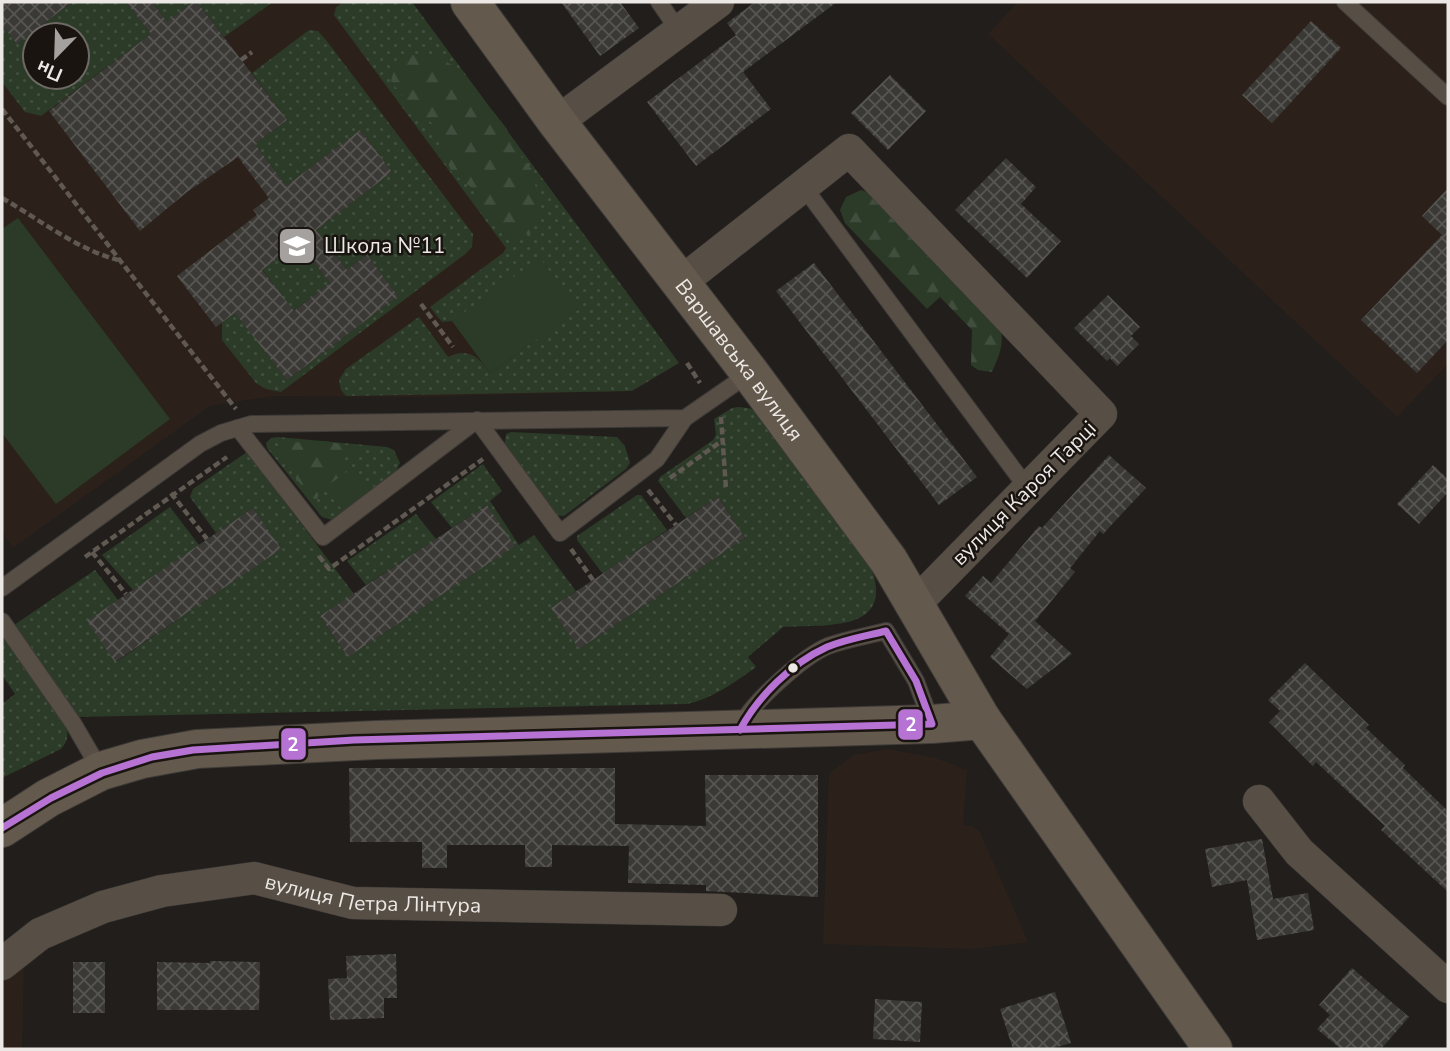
<svg xmlns="http://www.w3.org/2000/svg" width="1450" height="1051" font-family="'Nunito Sans',sans-serif">
<style>
.built{fill:#2b211a;fill-rule:evenodd}
.grass{fill:url(#grass-dots);fill-rule:evenodd}
.forest{fill:url(#forest-firs)}
.park{fill:#2b3b28}
.building{fill:url(#building-cross-hatch);fill-rule:evenodd}
.lines{fill:none;stroke-linecap:round;stroke-linejoin:round}
.lane-casing{stroke:#3d3a38;stroke-width:18}
.street-casing{stroke:#3d3a38;stroke-width:33}
.secondary-casing{stroke:#3d3a38;stroke-width:40}
.path{stroke:#5f5952;stroke-width:4.5;stroke-dasharray:7 3.5;stroke-linecap:butt}
.lane{stroke:#574e45;stroke-width:16}
.street{stroke:#574e45;stroke-width:32}
.secondary{stroke:#64594d;stroke-width:38}
.bus-1-casing{stroke:#1a1410;stroke-width:12}
.bus-1{stroke:#b673d3;stroke-width:7}
.bus-dot{fill:#ece8e5;stroke:#1a1410;stroke-width:2.5}
.labels{text-anchor:middle;dominant-baseline:central;stroke-width:5;stroke-linejoin:round;paint-order:stroke}
.poi-label{font-size:21px;fill:#ece8e5;stroke:#1a1410;text-anchor:start}
.street-label{font-size:21px;fill:#ece8e5;stroke:#1a1410}
.line-badge{stroke:#1a1410;stroke-width:2.5}
.badge-label{font-size:19px;text-anchor:middle;font-weight:bold;fill:#fff}
</style>
<defs>
<pattern id="grass-dots" width="8" height="8" patternUnits="userSpaceOnUse" patternTransform="scale(1.75)"><rect width="8" height="8" fill="#2b3b28"/><path d="M2 2h.1M6 6h.1" fill="none" stroke="#404e3d" stroke-width="1.8" stroke-linecap="round"/></pattern>
<pattern id="forest-firs" width="22" height="20" patternUnits="userSpaceOnUse" patternTransform="scale(1.75)"><rect width="22" height="20" fill="#2b3b28"/><path d="M5 1l3.5 6h-7zM16 11l3.5 6h-7z" fill="#404e3d"/></pattern>
<pattern id="building-cross-hatch" width="8" height="8" patternUnits="userSpaceOnUse" patternTransform="scale(1.75)"><rect width="8" height="8" fill="#3b3936"/><path d="M0 0l8 8M0 8l8-8" fill="none" stroke="#585653"/></pattern>
</defs>
<rect width="100%" height="100%" fill="#211e1b"/>
<g class="built">
<path d="M2,2h410l267,361 -47,28 -217,6 -141,-1 -64,10 -197,142 -11,-17zM35,35h42v42h-42z"/>
<path d="M1018,2h430v362l-51,53 -409,-383z"/>
<path d="M888,749l48,9 31,12 -4,55 10,1 7,6 48,110 -56,7 -149,-5 6,-170 24,-19z"/>
<path d="M24,961l-2,88h-20v-71z"/>
</g>
<g class="grass">
<path d="M72,2h54l25,32 -110,82 -16,-4 -23,-30v-57l15,19zM35,35h42v42h-42z"/>
<path d="M152,2h41l-26,20z"/>
<path d="M197,2h76l-49,35z"/>
<path d="M344,2h68l267,361 -47,28 -286,5 -5,-6 -2,-10 7,-11 73,-52 29,40c20,-10 31,0 42,16l88,-64 -136,13 -12,-15 73,-54 3,-5 -172,-233 2,-8z"/>
<path d="M309,30l9,1 8,9 147,194 -1,13 -8,8 -183,137 -15,-3 -10,-6 -34,-43v-17l51,-39 -19,-26 31,-6 14,-10 31,41 -74,57 31,40 111,-84 -31,-41 -20,15 -31,-40 76,-58 -32,-42 -74,56 -31,-42 32,-24 -35,-47z"/>
<path d="M738,407l10,1 9,3 114,156c25,67 -48,57 -88,60l-35,30 8,10c-21,15 -44,32 -69,37l-613,13 -59,-85 -1,-7 81,-55 23,30 -2,62 164,-113 -27,-41 -37,25 -26,-36 3,-8 54,-37 107,142 -34,22 28,41 166,-111 -27,-41 -35,23 -21,-26 52,-38 19,27 -12,10 29,44 15,-10 42,56 -24,17 27,41 166,-111 -27,-41 -32,21 -28,-37 2,-4 53,-37 3,-5 -2,-16 18,-11z"/>
<path d="M511,432l106,5 8,9 5,17 -4,6 -62,47 -10,-1 -50,-68 2,-13z"/>
<path d="M278,437l109,10 7,3 6,13 -4,8 -64,49 -10,-3 -55,-69 -1,-5 5,-5z"/>
<path d="M637,495h4l26,35 -64,44 -26,-34v-4z"/>
<path d="M170,507l29,38 -66,45 -31,-35z"/>
<path d="M416,514l20,25 -70,46 -19,-24z"/>
<path d="M2,634l62,86c4,12 6,19 -3,29l-59,29v-74l13,-10 -13,-19z"/>
</g>
<g class="forest">
<path d="M407,54l32,4 15,8 14,23 25,22 14,18 5,16 25,31 -2,8 8,30 -13,20h-11l-4,6 -9,-3 -18,-17 -17,-33 -19,-14 -21,-51 -13,-5 -27,-36 6,-23z"/>
<path d="M861,190l13,4 125,126c6,22 2,31 -7,52l-14,-2 -7,-5 1,-35 -32,-33 -13,12 -82,-86 -5,-13 6,-13z"/>
<path d="M324,441l40,7 2,5 -22,5 -5,20 -19,12 -3,9 -7,-1 -32,-46 6,-9z"/>
</g>
<g class="park">
<path d="M18,218l152,201 -114,85 -54,-71v-204z"/>
<path d="M540,258l38,52 -88,63 -38,-52z"/>
<path d="M352,468l18,23 -27,20 -18,-23z"/>
</g>
<g class="building">
<path d="M2,2h70l-55,42 -15,-19z"/>
<path d="M126,2h26l15,20 26,-20h4l90,118 -32,24 31,42 74,-56 32,42 -76,58 31,40 20,-15 31,41 -111,84 -52,-67 -19,14 -39,-51 80,-61 -4,-5 16,-12 -31,-41 -51,35 -47,39 -91,-120 102,-77zM299,242l31,41 -36,28 -32,-41z"/>
<path d="M561,2h59l19,26 -39,28z"/>
<path d="M755,2h82l-94,70 28,37 -75,57 -49,-64 89,-67 -9,-12z"/>
<path d="M1311,21l30,27 -69,75 -30,-28z"/>
<path d="M890,75l36,36 -38,39 -37,-37z"/>
<path d="M1006,158l30,29 -15,17 40,37 -34,37 -72,-68z"/>
<path d="M1448,188v152l-31,33 -56,-53 81,-85 -20,-19z"/>
<path d="M814,263l163,214 -38,28 -163,-214z"/>
<path d="M1108,295l32,32 -9,9 8,8 -22,22 -7,-8 -3,3 -33,-33z"/>
<path d="M1109,455l37,33 -43,46 -3,-3 -30,37 5,4 -40,49 37,33 -45,35 -37,-32 19,-23 -44,-38 18,-20 8,7 48,-57 3,2z"/>
<path d="M1433,465l15,14v13l-29,32 -22,-20z"/>
<path d="M718,497l27,41 -166,111 -28,-41z"/>
<path d="M487,505l28,41 -167,111 -28,-41z"/>
<path d="M253,508l28,41 -166,113 -28,-41z"/>
<path d="M1305,663l64,62 -3,3 39,37 -2,3 45,43v81l-67,-62 4,-4 -69,-64 -3,4 -44,-44 11,-11 -12,-11z"/>
<path d="M349,768h266v56l91,2 -1,-51h113v122l-112,-6v-6l-78,-2 1,-37 -77,-1v22h-27v-22h-78v23h-25v-26h-72z"/>
<path d="M1262,839l11,60 35,-6 6,37 -57,10 -10,-60 -35,7 -7,-38z"/>
<path d="M396,954l1,44h-13v20l-54,2 -2,-41 19,-1 -1,-22z"/>
<path d="M210,961l50,1 -1,48h-102v-48l53,1z"/>
<rect x="73" y="962" width="32" height="51"/>
<path d="M1352,968l57,49 -28,32h-40l-24,-20 13,-14 -11,-10z"/>
<path d="M1055,992l16,51 -21,6h-37l-13,-40z"/>
<path d="M875,999l47,3 -2,40 -47,-3z"/>
</g>
<g class="lines">
<g class="lane-casing">
<g id="lane">
<path d="M659,2l20,29"/>
<path d="M1345,2l103,95"/>
<path d="M803,186l225,303"/>
<path d="M238,428l85,109 154,-117 83,113 97,-74 28,-41"/>
<path d="M2,588l198,-144 21,-11 30,-9 434,-6 65,-45"/>
<path d="M2,621l71,102 28,48"/>
<path d="M741,726c10,-23 63,-70 87,-80 19,-7 39,-10 58,-15l30,50 16,43"/>
</g>
</g>
<g class="street-casing">
<g id="street">
<path d="M557,122l161,-120"/>
<path d="M680,283l169,-133 252,264 -186,190"/>
<path d="M1259,801l40,51 149,135"/>
<path id="s1" d="M2,964l38,-30 63,-27 59,-16 92,-13 99,25 368,7"/>
</g>
</g>
<g class="secondary-casing">
<g id="secondary">
<path id="s2" d="M470,2l87,120 193,251 139,188 93,159 231,329"/>
<path d="M2,828l46,-30 53,-27 41,-12 55,-10 179,-9 556,-16 50,-4"/>
</g>
</g>
<g class="path">
<path d="M241,60l11,-8"/>
<path d="M2,109l234,300"/>
<path d="M2,198c37,21 74,51 116,62"/>
<path d="M421,304l32,43"/>
<path d="M687,363l13,20"/>
<path d="M721,417l5,72"/>
<path d="M670,478l53,-38"/>
<path d="M648,490l28,35"/>
<path d="M171,493l36,46"/>
<path d="M571,549l22,31"/>
<path d="M92,552l34,42"/>
<path d="M319,556l10,13 154,-110"/>
<path d="M85,557l142,-100"/>
</g>
<use href="#lane" class="lane"/>
<use href="#street" class="street"/>
<use href="#secondary" class="secondary"/>
<g class="bus-1-casing">
<path id="bus-1" d="M2,828l49,-30 51,-25 50,-16 41,-7 161,-10 578,-16 -16,-43 -30,-50c-20,5 -40,8 -59,16 -35,16 -69,49 -87,83"/>
</g>
<use href="#bus-1" class="bus-1"/>
</g>
<defs>
<g id="school-square" transform="scale(2.0125)"><rect x="-9" y="-9" width="18" height="18" rx="4" fill="#a5a19e" stroke="#1a1410"/><path d="M0-5L7-2L0 1L-7-2ZM-4 1L0 2.5L4 1V4Q0 6-4 4Z" fill="#fff"/></g>
</defs>
<g fill-rule="evenodd">
<use href="#school-square" x="297" y="246"/>
</g>
<circle class="bus-dot" cx="793" cy="668" r="6"/>
<g class="labels">
<g class="poi-label">
<text x="324" y="246">Школа №11</text>
</g>
<g class="street-label">
<text stroke="none"><textPath href="#s2" startOffset="448">Варшавська вулиця</textPath></text>
<text transform="translate(1024 493) rotate(-45)">вулиця Кароя Тарці</text>
<text stroke="none"><textPath href="#s1" startOffset="392">вулиця Петра Лінтура</textPath></text>
</g>
</g>
<g class="line-badge">
<rect x="897" y="708" width="27" height="33" rx="7" fill="#b673d3"/>
<rect x="280" y="727" width="27" height="34" rx="7" fill="#b673d3"/>
</g>
<g class="badge-label">
<text x="911" y="731">2</text>
<text x="293" y="751">2</text>
</g>
<rect width="1450" height="1051" fill="none" stroke="#ece8e5" stroke-width="7"/>
<g transform="translate(56 56) rotate(203)"><circle r="33" fill="#1a1410" stroke="#6e6965" stroke-width="2"/>
<path d="M0-5L12 26L0 18L-12 26Z" fill="#a5a19e"/>
<text y="-10" font-size="19" font-weight="bold" text-anchor="middle" fill="#ece8e5">Пн</text>
</g>
</svg>
